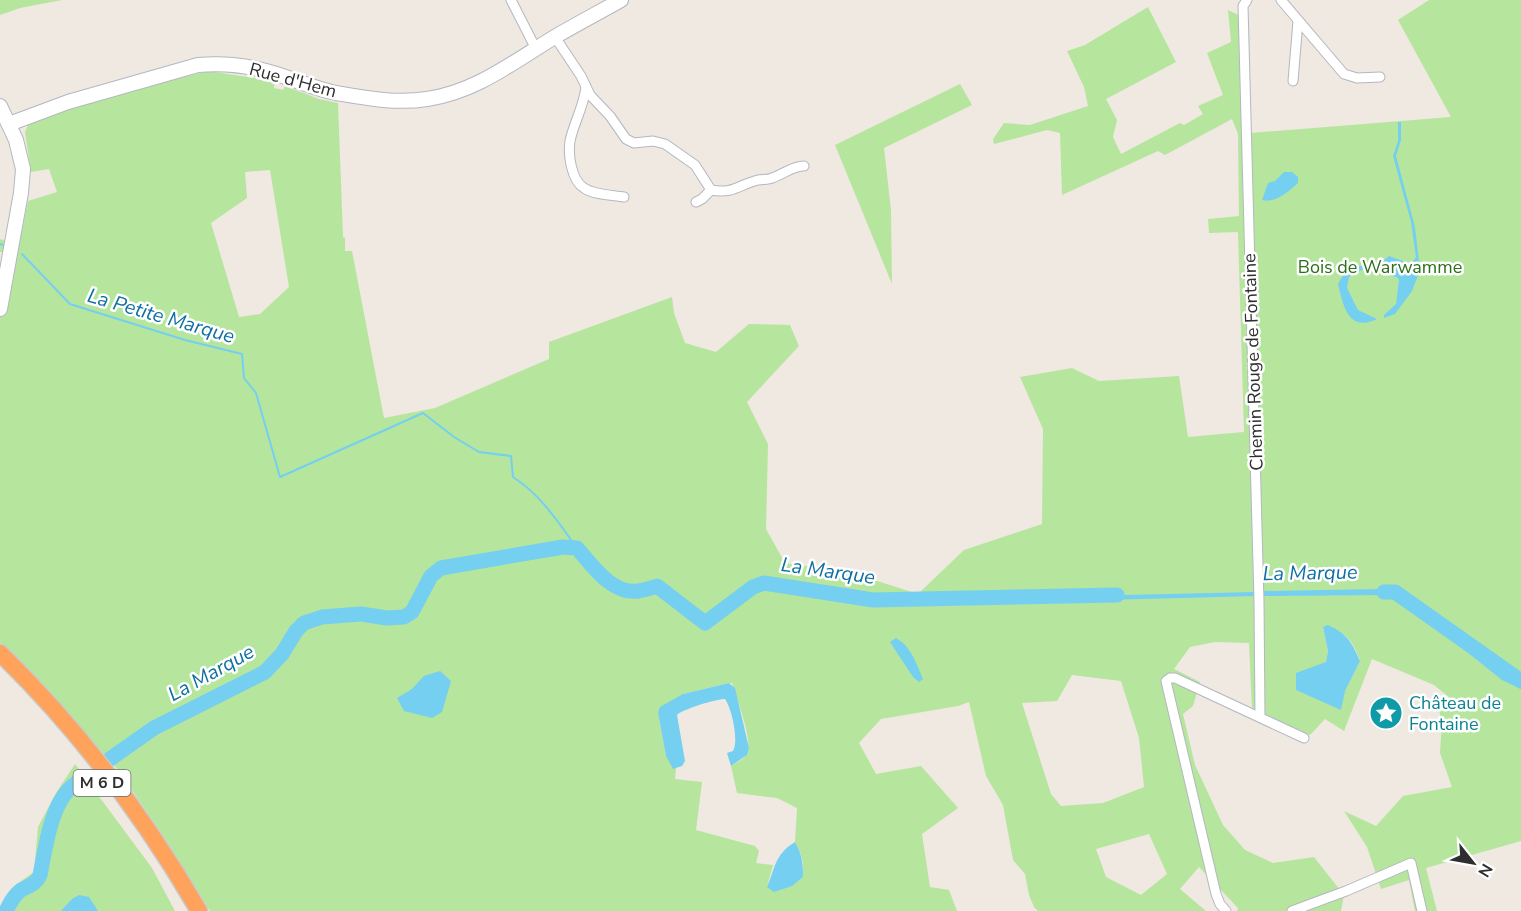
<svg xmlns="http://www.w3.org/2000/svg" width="1521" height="911" font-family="'Nunito Sans',sans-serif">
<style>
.green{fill:#b6e59e;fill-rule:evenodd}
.water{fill:#75cff0}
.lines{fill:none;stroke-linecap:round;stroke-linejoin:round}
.stream{stroke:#75cff0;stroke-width:2}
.river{stroke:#75cff0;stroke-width:15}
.street-casing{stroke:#b4b7c1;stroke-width:11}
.secondary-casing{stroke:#b4b7c1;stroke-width:16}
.highway-casing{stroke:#c9c9c9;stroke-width:19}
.street{stroke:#fff;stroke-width:9}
.secondary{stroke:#fff;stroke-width:14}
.highway{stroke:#ffa35c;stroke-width:16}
.labels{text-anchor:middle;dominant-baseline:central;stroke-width:5;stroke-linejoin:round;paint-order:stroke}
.shield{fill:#fff;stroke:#6d6d6d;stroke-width:1.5}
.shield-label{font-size:16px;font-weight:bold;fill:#2e2e2e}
.street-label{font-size:18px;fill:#2e2e2e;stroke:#fff}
.park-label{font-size:18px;fill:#2c6e1b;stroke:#fff}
.culture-label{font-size:18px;fill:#0d838f;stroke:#fff;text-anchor:start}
.water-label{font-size:20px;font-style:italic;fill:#0d6fa3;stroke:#fff}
</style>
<rect width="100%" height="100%" fill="#efe9e1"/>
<g class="green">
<path d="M0,0h62l-42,8 -20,7z"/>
<path d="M1429,0h92v841l-95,27 11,43h-22l-6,-31 -28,9 -14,-42 -23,-36 32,15 27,-30 49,-9 -12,-34 2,-31 -3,-12 11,-12 -16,-13 -62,-26 -28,72 -19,-12 -15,16 -58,-27 -3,-65 -34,-1 -25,5 -16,22 26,13 -7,24 -10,8 12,51 28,60 22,25 28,13 41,-6 30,38 -3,16h-104l1,-3 -39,-41 -19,22 26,22h-168l-4,-4 -5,-12 -4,-21 -12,-14 -10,-55 -17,-29 -17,-74 -11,4 -77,13 -22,24 17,31 45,-8 37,42 -36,26 8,53 19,3 8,21h-747l-46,-74 -45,-66 -90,-99 -29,-29v-378l3,-13h-3v-13l6,2 15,-5 7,-35 29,-9 -8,-23 -18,3 -6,-40 3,-7 6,-4 60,-21 114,-29 67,10 -1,7 9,2 2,-4 34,13 19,4 5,134 2,1v13h7l32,167 51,-10 114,-49v-17l123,-45 2,16 11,30 31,9 33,-28 41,1 9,21 -52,56 21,42 -2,85 19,34 64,9 69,22 46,-44 78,-26 1,-95 -23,-52 52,-9 27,13 80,-5 9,61 56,-5 -6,-200 -29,1 -1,-14 31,-3 -1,-82 -6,-15 -67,36 -7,-4 -96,44 -2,-62 -13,-3 -53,14 -1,-5 11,-16 26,2 58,-19 -4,-19 -17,-36 18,-6 63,-38 28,55 -70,37 11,21 -4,17 8,17 59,-31 4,2 19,-11 -5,-8 25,-11 -16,-42 24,-11 -3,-32 21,10 1,113 201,-16 -53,-97zM270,170l19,117 -29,27 -21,3 -28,-94 36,-25 -2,-26zM1323,627c24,6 28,11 37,33l-15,31 -19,-29 2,-11zM1072,675l49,6 18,57 5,49 -41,16 -42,3 -10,-12 -29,-91 35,-2zM729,683h3c4,13 22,60 15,71 -3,5 -11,9 -16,12l6,27 40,5 20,10 -2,34 5,10 3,11 -1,14 -35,10 6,-22 -17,-2 3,-12 -4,-5 -59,-16 6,-48 -27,-3 1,-11 -10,-12 -8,-43 25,-19zM1149,834l18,40 -26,21 -35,-18 -10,-28z"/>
<path d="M960,84l12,21 -88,43 7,62 1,74 -57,-139z"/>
<path d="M75,764l77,104 23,43h-172l11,-25 20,-14 4,-45 18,-34z"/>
</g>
<g class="water">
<path d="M1398,122h3v18l-5,16 19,71 5,43 -8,21 -17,23 -11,4v-3l12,-11 3,-24 -2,-3 -6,-1 -4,-7 -6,-3v-3l8,-7 19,7 5,-1 3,-5 -5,-35 -18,-66 5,-15z"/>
<path d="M1284,172h8l6,5v6c-10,9 -22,20 -36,17l6,-17 7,-2z"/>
<path d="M1373,264l1,3 -19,5 -6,5 -2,11 11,22 19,9c-29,14 -34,-14 -39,-35 8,-16 19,-18 35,-20z"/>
<path d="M1382,589l27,8 99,79 13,7v6l-19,-9 -70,-56 -22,-24 -15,-4 -11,-1 -121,1v-5z"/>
<path d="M1256,592l1,4 -311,8 -47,1 -30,-2 1,-6 40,3z"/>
<path d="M1328,625c19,9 24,17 32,36l-15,30 -4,19 -45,-20v-17l30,-11 2,-11 -5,-24z"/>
<path d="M896,638c15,8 21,27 27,41l-4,3 -6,-5 -23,-35z"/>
<path d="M440,671l11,10 -9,31 -10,6 -28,-7 -7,-13 15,-9 12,-13z"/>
<path d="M729,683l6,5 14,60 -2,7 -16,11 -4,-13 6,-2c6,-10 -1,-42 -8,-52 -9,0 -42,10 -48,16l8,46 -3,5 -9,3 -7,-13 -8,-43 2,-6 23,-13z"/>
<path d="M795,842c7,12 8,21 8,35l-11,9 -18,6 -7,-5c9,-20 7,-32 28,-45z"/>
<path d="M79,895l10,2 9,14h-37l11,-12z"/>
</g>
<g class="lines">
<g class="stream">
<path d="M0,244l3,1"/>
<path d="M22,254l48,50 115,36 57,14 2,24 12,15 24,84 143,-64 31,24 25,15 32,4 2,21c28,18 45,45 64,71"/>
</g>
<g class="river">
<path d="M1384,592h11l126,89"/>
<path d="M110,759l44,-31 111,-56 17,-18 14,-23 8,-8 18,-6 39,-3 26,4 17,-1 8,-5 19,-36 10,-8 122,-21 14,1c15,17 35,47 61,43 7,-1 13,-3 19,-5l48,37 48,-36 11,-4 109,17 244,-5"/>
<path d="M6,911c4,-8 8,-16 15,-21 9,-5 15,-6 19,-15 6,-29 11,-77 38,-93"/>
</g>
<g class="street-casing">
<g id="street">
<path d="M511,0l25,49"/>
<path d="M1247,0l-4,6 16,596 1,115"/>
<path d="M1281,0l63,74 13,4 23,-1"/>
<path d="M555,37l26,39 9,19 20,21 16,23 8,4 19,-2 12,3 30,21 16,25"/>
<path d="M1293,81l5,-60"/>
<path d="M586,87c-2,19 -12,35 -16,54 -2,13 1,39 14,47 10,7 28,7 40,9"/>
<path d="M696,202l6,-3 9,-9c23,4 27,-5 47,-10 5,-1 10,0 14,-2 12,-4 20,-12 32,-12"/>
<path d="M1226,911l-6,-7 -4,-10 -50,-213 4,-3h5l129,60"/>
<path d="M1292,911l54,-20 65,-28 11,48"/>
</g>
</g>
<g class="secondary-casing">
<g id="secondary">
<path d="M0,106l16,34 7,29 -2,24 -21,116"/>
<path d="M9,124l59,-22 130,-37c23,-2 46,0 68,6 24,6 45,17 70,22 29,5 61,11 91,6 48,-7 85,-36 126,-61 22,-13 45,-25 68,-38"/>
</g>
</g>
<g class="highway-casing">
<path id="highway" d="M0,653c79,77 144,163 199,258"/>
</g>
<use href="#street" class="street"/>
<use href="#secondary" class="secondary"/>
<use href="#highway" class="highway"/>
</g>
<defs>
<g id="sight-disc" transform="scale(1.725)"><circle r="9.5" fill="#0f9aa8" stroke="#fff"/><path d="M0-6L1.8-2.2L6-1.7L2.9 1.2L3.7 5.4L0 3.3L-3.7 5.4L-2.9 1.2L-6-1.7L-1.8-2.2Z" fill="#fff"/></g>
</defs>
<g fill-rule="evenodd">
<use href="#sight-disc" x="1386" y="713"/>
</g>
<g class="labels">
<rect class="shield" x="73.5" y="770" width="57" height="26" rx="4.5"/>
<g class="shield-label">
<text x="102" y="783">M 6 D</text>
</g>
<g class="street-label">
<text transform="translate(293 80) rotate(15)">Rue d'Hem</text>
<text transform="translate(1253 362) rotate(-92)">Chemin Rouge de Fontaine</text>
</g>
<g class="park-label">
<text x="1380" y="267">Bois de Warwamme</text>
</g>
<g class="culture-label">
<text x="1409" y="703">Château de<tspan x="1409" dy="21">Fontaine</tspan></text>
</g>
<g class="water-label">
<text transform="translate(161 316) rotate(16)">La Petite Marque</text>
<text transform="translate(828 571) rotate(8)">La Marque</text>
<text transform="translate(1310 573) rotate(-1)">La Marque</text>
<text transform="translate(211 673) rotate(-29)">La Marque</text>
</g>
</g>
<g transform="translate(1473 863) rotate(121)" stroke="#ffffff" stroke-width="4.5" paint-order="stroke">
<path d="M0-4.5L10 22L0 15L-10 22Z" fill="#2e2e2e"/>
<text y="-9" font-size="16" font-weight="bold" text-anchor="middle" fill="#2e2e2e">N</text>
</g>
</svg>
